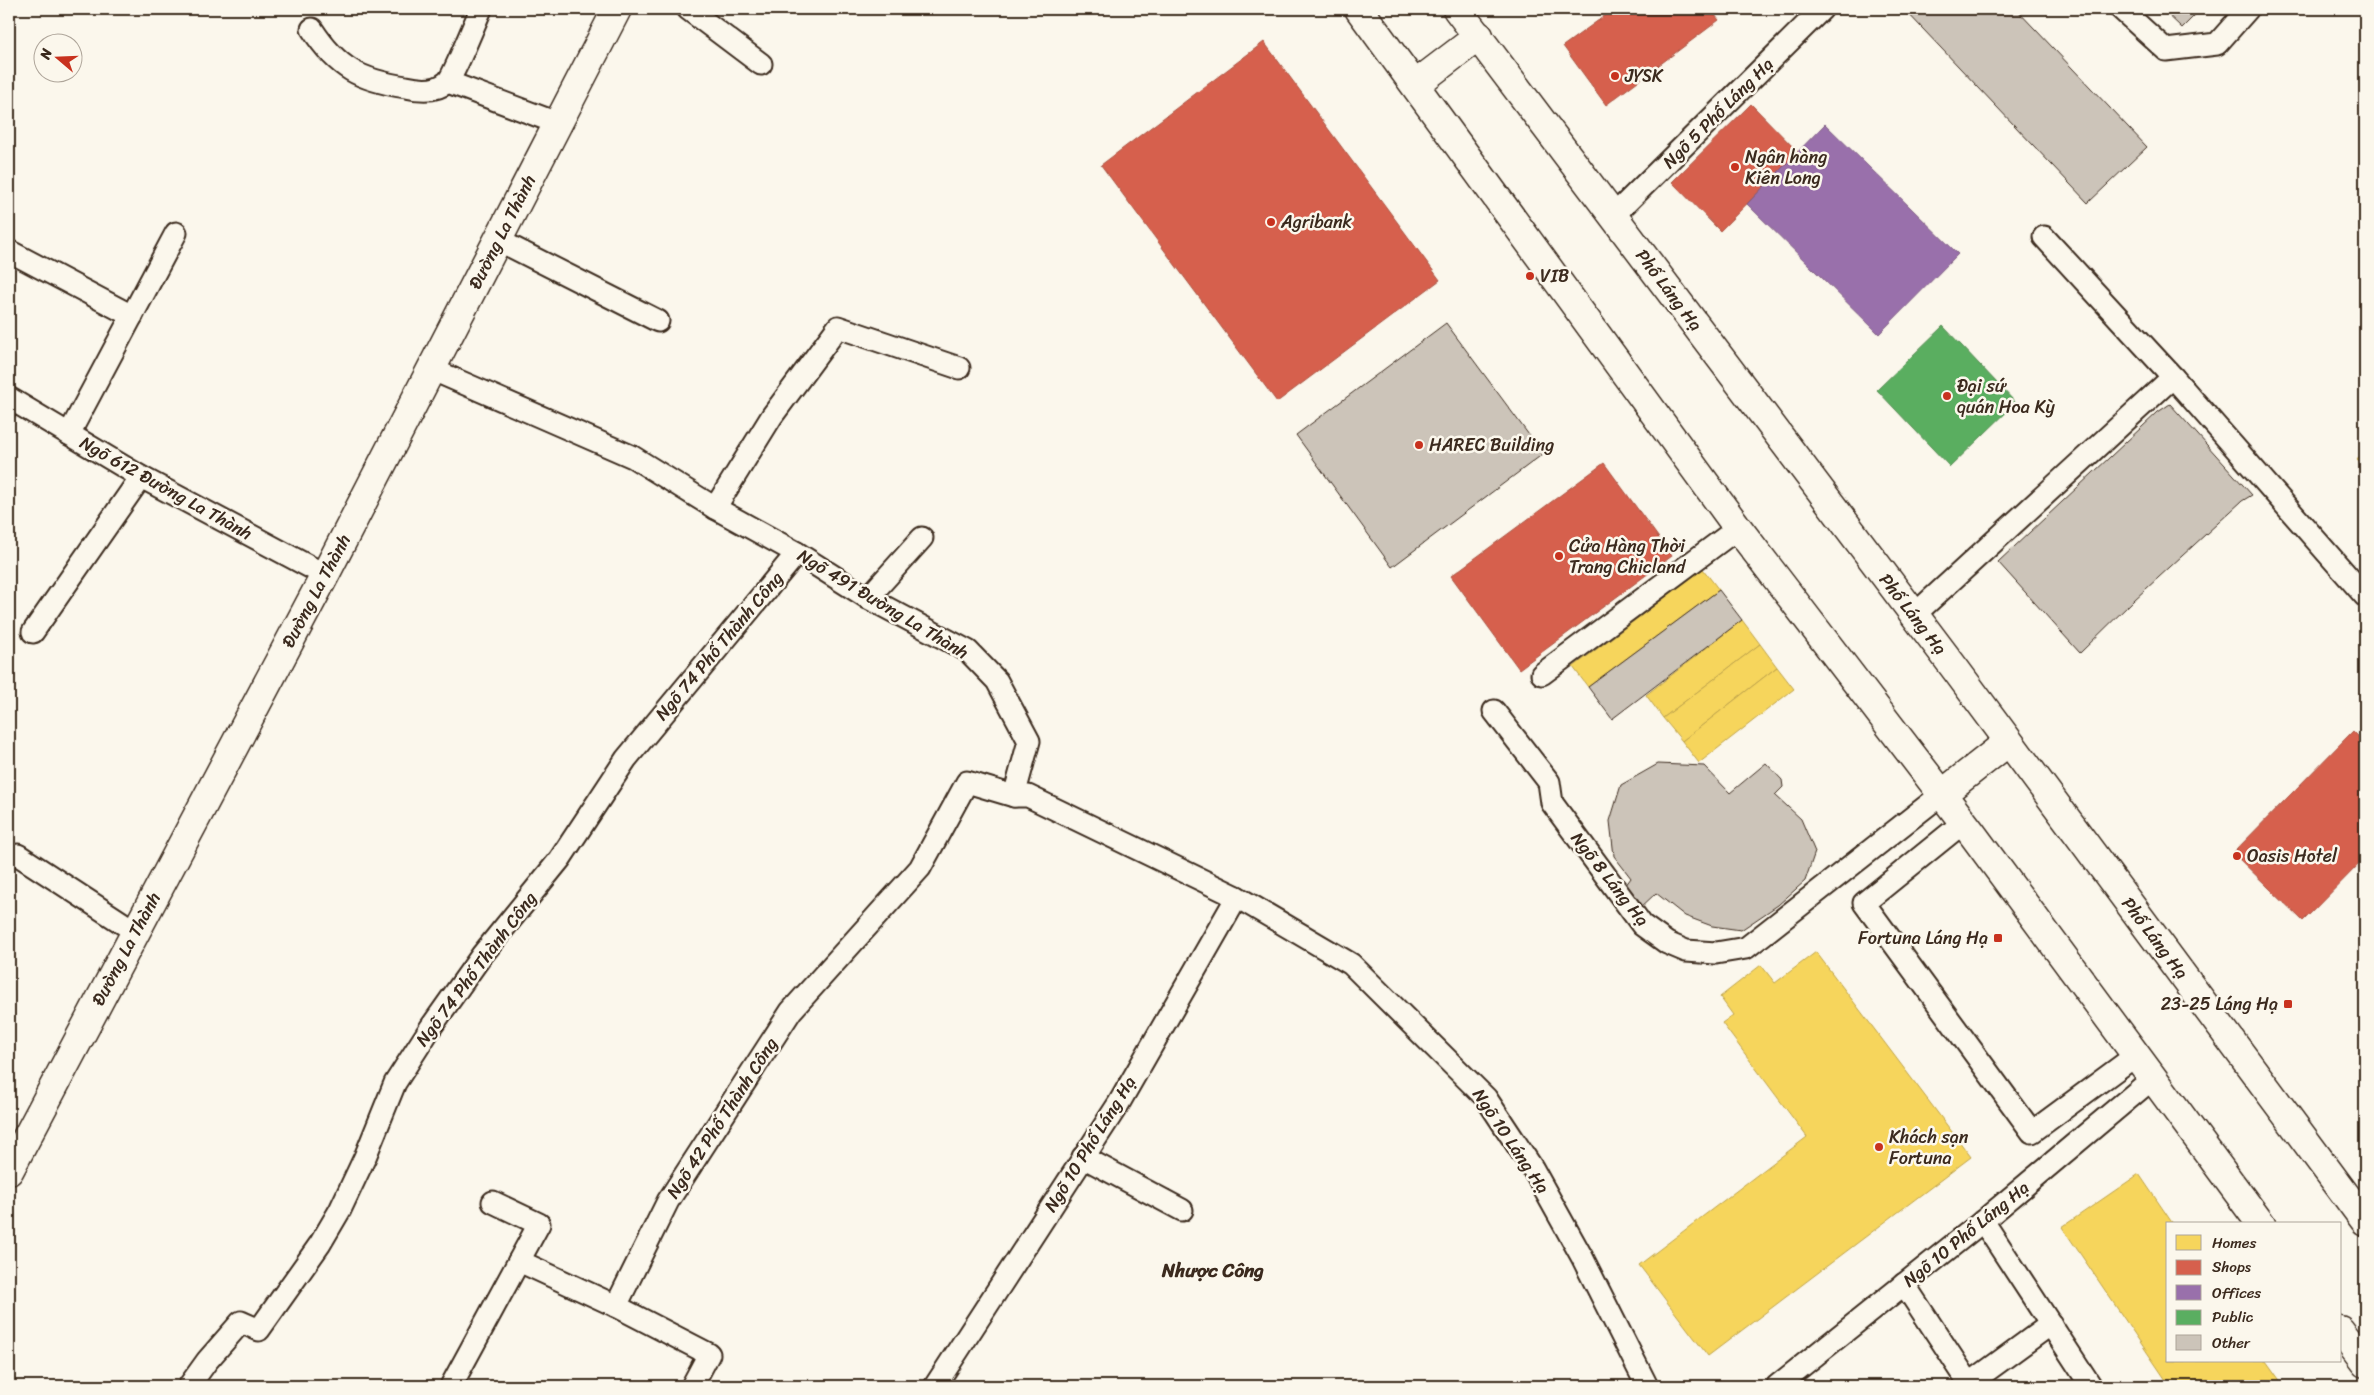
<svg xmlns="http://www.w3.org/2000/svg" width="2374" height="1395" font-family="Sriracha,sans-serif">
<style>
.homes{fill:#f6d55c;stroke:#bea249}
.shops{fill:#d6604d;stroke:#a8503f}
.offices{fill:#9970ab;stroke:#7d5b81}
.public{fill:#5aae61;stroke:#51864d}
.building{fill:#ccc4b9;stroke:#3b2a1e}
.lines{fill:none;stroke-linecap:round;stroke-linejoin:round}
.lane-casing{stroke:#3b2a1e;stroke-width:25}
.secondary-casing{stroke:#3b2a1e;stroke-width:31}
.primary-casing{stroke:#3b2a1e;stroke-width:31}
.lane{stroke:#fbf7ec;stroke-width:21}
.secondary{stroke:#fbf7ec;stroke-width:28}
.primary{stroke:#fbf7ec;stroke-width:28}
.poi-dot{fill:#c8321e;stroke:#fbf7ec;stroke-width:2}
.labels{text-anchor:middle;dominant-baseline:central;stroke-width:5;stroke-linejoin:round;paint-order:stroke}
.poi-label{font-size:18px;fill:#3b2a1e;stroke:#fbf7ec;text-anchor:start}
.street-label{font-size:18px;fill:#3b2a1e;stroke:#fbf7ec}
.neighbourhood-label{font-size:19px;font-weight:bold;fill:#3b2a1e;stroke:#fbf7ec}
</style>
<rect width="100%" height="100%" fill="#fbf7ec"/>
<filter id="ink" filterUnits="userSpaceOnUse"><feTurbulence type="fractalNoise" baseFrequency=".02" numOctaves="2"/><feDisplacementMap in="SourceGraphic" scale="10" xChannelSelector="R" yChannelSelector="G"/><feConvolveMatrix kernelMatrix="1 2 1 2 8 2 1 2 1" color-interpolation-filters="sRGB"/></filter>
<g filter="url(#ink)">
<g class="homes">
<path d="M2365,450v17l-8,-7z"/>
<path d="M1703,569l16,21 -131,97 -15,-20z"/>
<path d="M1742,620l18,24 -97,74 -17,-23z"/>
<path d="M1760,644l17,23 -95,74 -19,-23z"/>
<path d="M1777,667l17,22 -95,74 -17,-22z"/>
<path d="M1816,952l155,205 -263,199 -69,-91 168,-128 -85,-114 11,-8 -13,-18 41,-32 14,18z"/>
<path d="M2139,1174l34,50h-5v137h98l18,25h-114l-108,-159z"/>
</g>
<g class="shops">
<path d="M1614,9h96l9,11 -113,85 -43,-59z"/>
<path d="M1264,42l176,238 -163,122 -176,-237z"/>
<path d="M1751,104l47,48 -78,79 -48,-49z"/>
<path d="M1604,463l68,93 -153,113 -68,-93z"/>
<path d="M2353,731l12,12v115l-62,63 -70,-68z"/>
</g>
<path class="offices" d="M1825,124l133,130 -79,80 -132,-130z"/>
<path class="public" d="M1943,326l73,77 -66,64 -73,-77z"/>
<g class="building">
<path d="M1904,9h112l131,138 -59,56z"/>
<path d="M2162,9h39l-19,19z"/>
<path d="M1446,323l97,131 -151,113 -96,-132z"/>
<path d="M2170,404l82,91 -10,6 -108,99 -54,53 -82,-91 160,-150z"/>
<path d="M1719,590l23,30 -130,99 -24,-32z"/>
<path d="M1766,763l16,17 1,7 -8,8 26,24 14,33 -10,29 -27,24 -37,25 -29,-4 -27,-10 -29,-23 -18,17 -15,-21 8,-11 -17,-22 -4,-35 11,-36 37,-21 46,2 26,27z"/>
</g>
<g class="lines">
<g class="lane-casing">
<g id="lane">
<path d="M688,9l73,55"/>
<path d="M2121,9l45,41 51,-6 31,-35"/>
<path d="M312,29c26,40 48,51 94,58 13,3 30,5 41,-5 6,-5 29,-62 34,-73"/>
<path d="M448,82l109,41"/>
<path d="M1613,216l209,-207"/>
<path d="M2044,237l129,140 192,219"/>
<path d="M498,240l160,81"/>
<path d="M9,251l123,65"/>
<path d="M431,369l202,88 82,51 82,45 71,45 100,53 29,30 32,60 -15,55h14l209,101 114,67 135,134 47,71 49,88 65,129"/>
<path d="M9,398l132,79 184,98"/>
<path d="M69,434l107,-201"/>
<path d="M715,508l57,-92 66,-89 121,41"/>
<path d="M868,598l54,-60"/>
<path d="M1913,616l260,-239"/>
<path d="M33,632l108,-155"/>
<path d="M1542,674l196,-146"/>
<path d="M1494,711l55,71 3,21 90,122 25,18 19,8 30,2 30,-5 196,-154"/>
<path d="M1964,822l-100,81 168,229 103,-76"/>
<path d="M18,855l118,77"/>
<path d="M1083,1157l99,53"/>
<path d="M1983,1221l108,165"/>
<path d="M519,1261l97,45 93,48 -17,32"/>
<path d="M1904,1284l67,102"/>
<path d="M616,1306l52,-105 123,-190 129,-143 47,-86 47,14"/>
<path d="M189,1386l18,-25 34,-39 18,8 61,-86 20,-34 25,-53 30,-74 36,-56 51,-72 78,-96 66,-100 171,-206"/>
<path d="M451,1386l88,-162 -46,-22"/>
<path d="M935,1386l184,-283 118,-206"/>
<path d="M1777,1386l206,-165 169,-142"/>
<path d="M1966,1386l85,-62"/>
</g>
</g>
<g class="secondary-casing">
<path id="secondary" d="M9,1171l316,-596 292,-566"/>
</g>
<g class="primary-casing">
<g id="primary">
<path d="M1359,9l379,519 233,304 290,392"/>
<path d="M1457,9l499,661 409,551"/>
<path d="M1416,84l63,-48"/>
<path d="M1942,794l66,-52"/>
<path d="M2340,1330l25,33"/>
</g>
</g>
<use href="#lane" class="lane"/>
<use href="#secondary" class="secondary"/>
<use href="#primary" class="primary"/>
</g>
</g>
<g class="poi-dot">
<circle cx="1615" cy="76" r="5"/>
<circle cx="1735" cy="167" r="5"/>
<circle cx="1271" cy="222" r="5"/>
<circle cx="1530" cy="276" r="5"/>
<circle cx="1947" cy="396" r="5"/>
<circle cx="1419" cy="445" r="5"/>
<circle cx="1559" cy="556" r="5"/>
<circle cx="2237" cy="856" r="5"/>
<rect x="1993" y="933" width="10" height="10" rx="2.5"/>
<rect x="2283" y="999" width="10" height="10" rx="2.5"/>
<circle cx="1879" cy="1147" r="5"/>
</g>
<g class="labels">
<g class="poi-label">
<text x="1625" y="76">JYSK</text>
<text x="1745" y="157">Ngân hàng<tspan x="1745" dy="21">Kiên Long</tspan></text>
<text x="1281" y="222">Agribank</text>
<text x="1540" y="276">VIB</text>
<text x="1957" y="386">Đại sứ<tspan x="1957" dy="21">quán Hoa Kỳ</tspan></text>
<text x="1429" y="445">HAREC Building</text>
<text x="1569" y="546">Cửa Hàng Thời<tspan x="1569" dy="21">Trang Chicland</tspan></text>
<text x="2247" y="856">Oasis Hotel</text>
<text x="1988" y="938" text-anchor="end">Fortuna Láng Hạ</text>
<text x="2278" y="1004" text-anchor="end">23-25 Láng Hạ</text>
<text x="1889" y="1137">Khách sạn<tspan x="1889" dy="21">Fortuna</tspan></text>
</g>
<g class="street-label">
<text transform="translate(1718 113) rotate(-45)">Ngõ 5 Phố Láng Hạ</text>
<text transform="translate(502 232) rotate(-63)">Đường La Thành</text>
<text transform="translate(1669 290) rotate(53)">Phố Láng Hạ</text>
<text transform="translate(166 488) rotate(29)">Ngõ 612 Đường La Thành</text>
<text transform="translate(316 591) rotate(-62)">Đường La Thành</text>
<text transform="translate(883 604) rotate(31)">Ngõ 491 Đường La Thành</text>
<text transform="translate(1913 614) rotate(52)">Phố Láng Hạ</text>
<text transform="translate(719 646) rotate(-50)">Ngõ 74 Phố Thành Công</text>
<text transform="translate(1610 879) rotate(52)">Ngõ 8 Láng Hạ</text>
<text transform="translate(2155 938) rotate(53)">Phố Láng Hạ</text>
<text transform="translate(126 949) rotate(-62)">Đường La Thành</text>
<text transform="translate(476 969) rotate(-53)">Ngõ 74 Phố Thành Công</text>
<text transform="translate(722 1118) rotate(-57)">Ngõ 42 Phố Thành Công</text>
<text transform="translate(1511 1141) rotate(56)">Ngõ 10 Láng Hạ</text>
<text transform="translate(1090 1144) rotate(-58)">Ngõ 10 Phố Láng Hạ</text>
<text transform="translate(1966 1234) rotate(-39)">Ngõ 10 Phố Láng Hạ</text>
</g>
<g class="neighbourhood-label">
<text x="1213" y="1270">Nhược Công</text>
</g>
</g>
<rect width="2374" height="1395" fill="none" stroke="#fbf7ec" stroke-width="30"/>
<rect x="15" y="15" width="2344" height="1365" fill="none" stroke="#3b2a1e" stroke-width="2" filter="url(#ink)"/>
<rect x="2166" y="1222" width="175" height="140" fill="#fbf7ec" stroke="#aea59a"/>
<rect x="2176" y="1235" width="25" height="15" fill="#f6d55c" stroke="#aea59a"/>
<text x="2212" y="1248" font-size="15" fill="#3b2a1e">Homes</text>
<rect x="2176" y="1260" width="25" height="15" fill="#d6604d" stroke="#aea59a"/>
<text x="2212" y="1272" font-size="15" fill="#3b2a1e">Shops</text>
<rect x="2176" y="1285" width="25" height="15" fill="#9970ab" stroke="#aea59a"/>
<text x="2212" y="1298" font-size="15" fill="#3b2a1e">Offices</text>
<rect x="2176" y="1310" width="25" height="15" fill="#5aae61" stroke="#aea59a"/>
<text x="2212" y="1322" font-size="15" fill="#3b2a1e">Public</text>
<rect x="2176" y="1335" width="25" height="15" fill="#ccc4b9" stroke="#aea59a"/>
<text x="2212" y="1348" font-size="15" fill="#3b2a1e">Other</text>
<g transform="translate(58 58) rotate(289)"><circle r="24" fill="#fbf7ec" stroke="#aea59a"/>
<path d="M0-4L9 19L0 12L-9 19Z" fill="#c8321e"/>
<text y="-8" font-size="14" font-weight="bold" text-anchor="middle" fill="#3b2a1e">N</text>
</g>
</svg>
